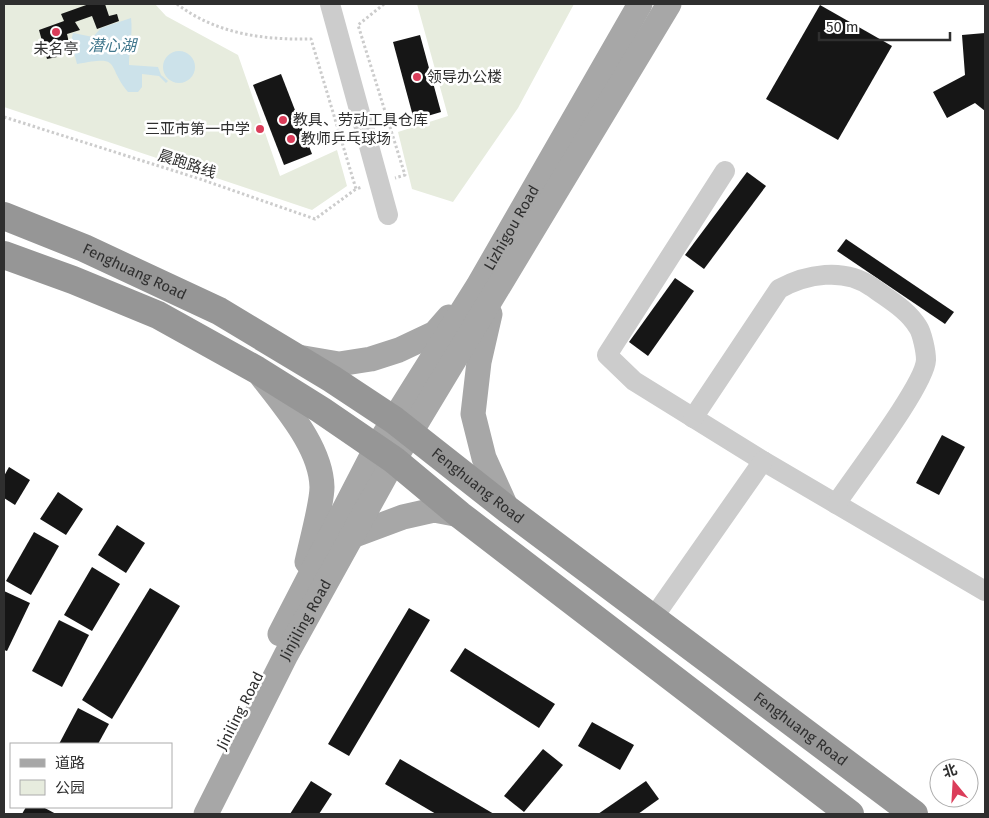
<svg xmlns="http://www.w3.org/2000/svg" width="989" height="818" font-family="'Fira Sans','Noto Sans SC',sans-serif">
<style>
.green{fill:#e7ecde}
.water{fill:#cce2ea}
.building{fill:#161616}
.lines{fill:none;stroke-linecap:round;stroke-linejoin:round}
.path{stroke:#ccc;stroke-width:3;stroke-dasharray:2.5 2.5;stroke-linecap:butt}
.minor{stroke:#ccc;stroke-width:20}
.major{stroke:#a7a7a7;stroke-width:25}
.highway{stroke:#969696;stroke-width:28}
.poi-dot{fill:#db3d5a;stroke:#fff;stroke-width:2}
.labels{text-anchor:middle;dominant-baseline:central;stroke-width:5;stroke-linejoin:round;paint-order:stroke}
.poi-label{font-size:15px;fill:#2f2f2f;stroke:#fff;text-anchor:start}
.street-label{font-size:15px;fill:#2f2f2f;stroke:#fff}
.water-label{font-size:16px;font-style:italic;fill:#42788d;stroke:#fff}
</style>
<rect width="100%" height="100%" fill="#fff"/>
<g class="green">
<path d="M4,4h151l11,12 72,39 42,121 57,-26 10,36 -35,24 -308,-103z"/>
<path d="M417,4h157l-56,104 -65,94 -41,-13 -14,-57 50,-16z"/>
</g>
<g class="water">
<path d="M131,18c2,16 -2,31 -2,47l29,2 3,8 7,6 -2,2 -7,-7 -17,-2v13l-4,5h-10c-23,-28 -5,-37 -51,-28l-6,-23 2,-8 20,4 8,-9z"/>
<circle cx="179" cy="67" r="16"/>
</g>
<g class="building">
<path d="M89,4h16l4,12 8,-2 2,7 -22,8 -5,-13 -17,6 5,8 -13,4 2,9 -12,4v10l-10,2 -8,-29 25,-9 -3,-7z"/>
<path d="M820,5l72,41 -54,94 -72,-41z"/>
<path d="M985,33v78l-10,-8 -28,15 -14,-26 32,-17 -3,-40z"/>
<path d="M420,35l21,77 -27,8 -21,-78z"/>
<path d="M281,74l31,80 -28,11 -31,-80z"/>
<path d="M747,172l19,14 -62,83 -19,-14z"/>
<path d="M846,239l108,73 -9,12 -108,-73z"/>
<path d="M675,278l19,13 -46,65 -19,-14z"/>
<path d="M942,435l23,12 -26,48 -23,-12z"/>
<path d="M9,467l21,13 -15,25 -11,-7v-22z"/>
<path d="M58,492l25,17 -17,26 -26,-16z"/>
<path d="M117,525l28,18 -19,30 -28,-18z"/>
<path d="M34,532l25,14 -28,49 -25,-14z"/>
<path d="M92,567l28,17 -28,47 -28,-16z"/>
<path d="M150,588l30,18 -68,113 -30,-19z"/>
<path d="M4,591l26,12 -23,48 -3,-1z"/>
<path d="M409,608l21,12 -81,136 -21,-12z"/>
<path d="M59,620l30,15 -27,52 -30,-16z"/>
<path d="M465,648l90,56 -16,24 -89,-57z"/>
<path d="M78,708l31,16 -11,20h-39z"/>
<path d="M592,722l42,23 -14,25 -42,-24z"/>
<path d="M543,749l20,16 -39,47 -20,-16z"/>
<path d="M400,759l94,55h-58l-51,-30z"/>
<path d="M311,781l21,13 -13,20h-29z"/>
<path d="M646,781l13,18 -21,15h-40z"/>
<path d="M26,807h17l13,7h-34z"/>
</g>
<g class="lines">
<g class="path">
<path d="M177,4c39,30 87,36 134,35l45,150 6,-2"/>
<path d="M384,4l-26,21 47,150 -10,3"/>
<path d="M4,117l196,62 115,40 41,-30"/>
</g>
<g class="minor">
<path d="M330,4l58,211"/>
<path d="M725,171l-118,184 27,26 129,80 222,130"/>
<path d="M693,418l86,-129c27,-15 65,-22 93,-2 16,12 35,22 46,40 4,6 8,24 8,33 -1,25 -73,118 -90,144"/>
<path d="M653,618l110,-157"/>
</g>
<g class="major">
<path d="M490,314l-11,48 -6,52 11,44 23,51"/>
<path d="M298,357l41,7 32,-5 28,-9 36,-17 14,-16"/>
<path d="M260,374c23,31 61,72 62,113 0,17 -11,56 -15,75"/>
<path d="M352,536l51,-19 31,-7 26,5"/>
<path id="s1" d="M280,634l96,-186 102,-162 162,-282"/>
<path id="s2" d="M206,814l80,-159 108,-195 275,-456"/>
</g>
<g class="highway">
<path id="s3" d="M4,216l80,32 135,63 113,68 62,41 113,89 407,305"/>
<path d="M4,255l69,25 85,35 99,55 64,40 73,50 66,55 390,299"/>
</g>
</g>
<g class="poi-dot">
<circle cx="56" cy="32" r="5"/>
<circle cx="417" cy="77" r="5"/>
<circle cx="283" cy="120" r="5"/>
<circle cx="260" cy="129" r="5"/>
<circle cx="291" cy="139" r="5"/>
</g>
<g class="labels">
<g class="poi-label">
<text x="56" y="49" text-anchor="middle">未名亭</text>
<text x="427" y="77">领导办公楼</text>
<text x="293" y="120">教具、劳动工具仓库</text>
<text x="250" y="129" text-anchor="end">三亚市第一中学</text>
<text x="301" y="139">教师乒乓球场</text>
</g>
<g class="street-label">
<text transform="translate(187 164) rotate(18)">晨跑路线</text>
<text stroke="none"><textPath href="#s1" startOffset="468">Lizhigou Road</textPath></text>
<text stroke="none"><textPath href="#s3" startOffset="142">Fenghuang Road</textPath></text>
<text stroke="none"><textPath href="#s3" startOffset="548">Fenghuang Road</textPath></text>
<text stroke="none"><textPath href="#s2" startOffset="218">Jinjiling Road</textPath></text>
<text transform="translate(240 711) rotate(-63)">Jiniling Road</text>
<text stroke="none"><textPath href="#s3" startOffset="952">Fenghuang Road</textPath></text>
</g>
<g class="water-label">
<text x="112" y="45">潜心湖</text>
</g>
</g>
<rect width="989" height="818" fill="none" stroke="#2f2f2f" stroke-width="10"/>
<rect x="10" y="743" width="162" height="65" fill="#ffffff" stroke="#acacac"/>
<rect x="20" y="759" width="25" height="8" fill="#a7a7a7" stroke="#acacac"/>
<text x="55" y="768" font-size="15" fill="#2f2f2f">道路</text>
<rect x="20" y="780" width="25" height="15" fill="#e7ecde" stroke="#acacac"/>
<text x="55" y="793" font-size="15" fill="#2f2f2f">公园</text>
<g transform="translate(954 783) rotate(342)"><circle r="24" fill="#ffffff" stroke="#acacac"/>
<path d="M0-4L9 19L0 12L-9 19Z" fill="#db3d5a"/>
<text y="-8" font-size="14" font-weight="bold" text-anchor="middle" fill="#2f2f2f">北</text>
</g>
<path d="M819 32v8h131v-8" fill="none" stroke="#2f2f2f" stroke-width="2.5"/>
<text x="826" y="32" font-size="15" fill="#2f2f2f" stroke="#ffffff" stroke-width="4" paint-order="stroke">50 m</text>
</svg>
